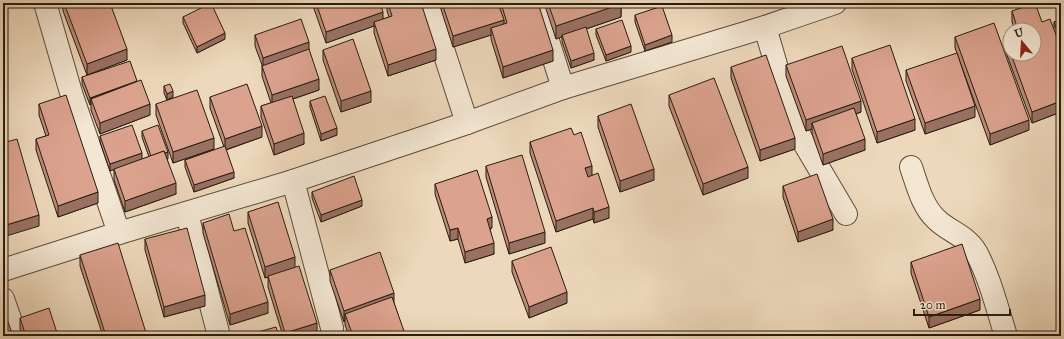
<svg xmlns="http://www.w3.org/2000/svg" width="1064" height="339" font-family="'IM FELL Great Primer',serif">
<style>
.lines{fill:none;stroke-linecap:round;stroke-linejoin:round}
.minor-casing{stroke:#5a4c3b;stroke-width:24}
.minor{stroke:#f3e6d3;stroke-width:22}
.wall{fill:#bc8b7a;stroke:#291d10}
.shaded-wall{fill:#997163;stroke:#291d10}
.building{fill:#dba28e;stroke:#291d10}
</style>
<rect width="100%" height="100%" fill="#edd8bb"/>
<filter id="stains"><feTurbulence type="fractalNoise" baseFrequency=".005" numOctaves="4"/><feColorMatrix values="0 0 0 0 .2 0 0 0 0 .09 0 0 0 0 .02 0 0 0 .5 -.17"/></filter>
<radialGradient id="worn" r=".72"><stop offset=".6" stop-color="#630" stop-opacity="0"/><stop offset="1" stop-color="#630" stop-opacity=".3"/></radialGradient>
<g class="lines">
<g class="minor-casing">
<g id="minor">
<path d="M45,3l27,93 47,137"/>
<path d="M428,3l39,120"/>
<path d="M536,3l27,85"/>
<path d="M765,27l29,99 52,88"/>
<path d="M911,167c6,17 11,39 25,52 13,13 30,16 40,33 14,26 21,56 30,84"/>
<path d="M293,181l39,147"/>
<path d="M187,214l32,122"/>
<path d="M3,270l116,-37 174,-52 174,-58 96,-35 202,-61 70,-24"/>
<path d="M3,299l13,37"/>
</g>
</g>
<use href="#minor" class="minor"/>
</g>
<g class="wall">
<path d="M63,3h47l17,57 -40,15 -24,-64z"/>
<path d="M312,3h68l3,16 6,-2 -2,-6v-8h31l18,57 -48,16 -14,-43v-7l-48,17z"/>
<path d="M439,3h99l15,58 -50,17 -12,-39v-4l-38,12z"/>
<path d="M544,3h77v14l-35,12 8,31 -23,8 -9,-26v-5l-6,2z"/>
<path d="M1012,11l30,11 12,6v-6l7,-2v92l-29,11 -28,-76v-11l6,-2v20h24v-24h-19l-3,-8z"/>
<path d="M635,15l37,27 -27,9 -10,-29z"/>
<path d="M183,17l42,22 -28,14 -14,-30z"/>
<path d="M596,29l35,23 -25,9 -10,-26z"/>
<path d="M255,35l54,15 10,40 -26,9 11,45 -30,11 -13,-38v-11l10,-3 -9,-27v-11l-7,-19z"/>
<path d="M955,37l74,93 -39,15 -35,-97z"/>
<path d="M323,50l48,52 -30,10 -18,-52z"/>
<path d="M852,58l63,72 -38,13 -25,-74z"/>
<path d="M786,65l75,47 -5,2 9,36 -42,15 -11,-31v-5l-6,2 -20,-55z"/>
<path d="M731,67l64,82 -35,12 -29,-83z"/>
<path d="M906,70l69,47 -50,17 -19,-53z"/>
<path d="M82,77l55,4 13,34 -50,19 -9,-24v-6l-1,1 -8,-21z"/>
<path d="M164,86l9,11 -6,3 -3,-7z"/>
<path d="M669,95l79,83 -45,17 -34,-89z"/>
<path d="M210,97l52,40 -36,13 8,28 -40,14 -9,-25v-7l39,-13 -14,-39z"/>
<path d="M310,101l27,34 -16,6 -11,-34z"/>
<path d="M39,104l59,99 -40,14 -22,-67v-11l10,-3 -7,-21z"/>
<path d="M156,104l58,45 -41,14 -17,-48z"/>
<path d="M598,116l56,64 -34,12 -22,-65z"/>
<path d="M142,131l26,28h-1l9,35 -51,18 -11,-32v-11l-4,2 -10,-29v-6l42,23 7,-2 -7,-20z"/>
<path d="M574,135l18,40 17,43 -15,5 -1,-4 -37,13 -26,-79v-11z"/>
<path d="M486,166l59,77 -36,11 -23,-77z"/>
<path d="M435,184l57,44 -2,1 4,25 -29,9 -7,-24 -8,2 -15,-47z"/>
<path d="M783,186l50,44 -35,12 -15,-45z"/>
<path d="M312,192l50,14 -41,16 -9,-24z"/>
<path d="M248,212l47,56 22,66 -6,2h-28l-15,-49v-10l-3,1 -17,-55z"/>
<path d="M203,223l31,8 34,82 -38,12 -27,-92z"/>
<path d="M145,239l60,67 -41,11 -19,-67z"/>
<path d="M80,255l67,81h-44l-23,-70z"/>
<path d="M512,261l55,42 -38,15 -17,-46z"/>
<path d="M911,262l69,48 -51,18 -18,-55z"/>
<path d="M330,270l64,33 11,33h-56l-4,-11v-4l-1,1 -14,-41z"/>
<path d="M20,318l38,18h-36l-2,-7z"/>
</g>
<g class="shaded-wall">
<path d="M628,3h12l-12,4z"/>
<path d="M621,4v13l-59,20v-2v2l-6,2v-13z"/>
<path d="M383,12v11l-9,-1v4l-48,17v-11z"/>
<path d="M504,20v11l-13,-3v7l-38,12v-11z"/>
<path d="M225,33v6l-28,14v-6z"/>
<path d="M672,35v7l-27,9v-6z"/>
<path d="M309,42v11l-46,16v-11z"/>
<path d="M631,46v6l-25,9v-6z"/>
<path d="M127,49v11l-40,15v-11z"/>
<path d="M436,49v11l-48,16v-11z"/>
<path d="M553,50v11l-50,17v-11z"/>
<path d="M594,53v7l-23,8v-7z"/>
<path d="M319,79v11l-47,16v-11z"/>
<path d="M137,82l-46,17v5l-1,1v-7z"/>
<path d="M173,91v6l-6,3v-6z"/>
<path d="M371,91v11l-30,10v-11z"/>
<path d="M861,101v11l-47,16 -2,-5v6l-6,2v-11z"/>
<path d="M1061,101v11l-29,11v-11z"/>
<path d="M150,104v11l-50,19v-11z"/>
<path d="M975,106v11l-50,17v-11z"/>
<path d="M915,119v11l-38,13v-11z"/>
<path d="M1029,120v10l-39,15v-11z"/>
<path d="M262,126v11l-37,13v-11z"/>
<path d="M337,128v7l-16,6v-7z"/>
<path d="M304,133v11l-30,11v-11z"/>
<path d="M214,138v11l-41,14v-11z"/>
<path d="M795,138v11l-35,12v-11z"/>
<path d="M865,139v11l-42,15v-11z"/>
<path d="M168,152v7l-16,5v-6z"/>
<path d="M142,153v7l-32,11v-7z"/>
<path d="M592,166v11l-7,2v-11z"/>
<path d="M748,167v11l-45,17v-11z"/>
<path d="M654,169v11l-34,12v-11z"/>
<path d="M234,172v6l-40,14v-7z"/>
<path d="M176,183v11l-51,18v-11z"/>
<path d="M98,192v11l-40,14v-11z"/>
<path d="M362,200v6l-41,16v-7z"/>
<path d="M609,207v11l-15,5v-11z"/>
<path d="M593,208v11l-37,13v-11z"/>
<path d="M39,215v11l-36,11v-11z"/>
<path d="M492,217v11l-5,2v-11z"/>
<path d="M833,219v11l-35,12v-10z"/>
<path d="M458,228v11l-8,2v-11z"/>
<path d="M545,232v11l-36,11v-11z"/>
<path d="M494,243v11l-29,9v-11z"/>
<path d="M295,257v11l-30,10v-11z"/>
<path d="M567,292v11l-38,15v-11z"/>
<path d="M394,293v11l-49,10v7l-1,1v-11z"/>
<path d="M205,295v11l-41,11v-10z"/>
<path d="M980,299v11l-51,18v-11z"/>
<path d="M268,302v11l-38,12v-11z"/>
<path d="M317,323v11l-6,2h-26v-3z"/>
</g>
<g class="building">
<path d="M64,3h46l17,46 -40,15z"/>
<path d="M211,3l14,30 -28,14 -14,-30z"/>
<path d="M316,3h64l3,9 -57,20z"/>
<path d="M388,3h30l1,4 3,-1 14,43 -48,16 -14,-43 18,-6z"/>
<path d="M442,3h56l6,17 -51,16z"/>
<path d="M501,3h37l15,47 -50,17 -12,-39 16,-5z"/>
<path d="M548,3h73v1l-65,22z"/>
<path d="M1035,3l7,19 8,-3 11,29v53l-29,11 -21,-58h23v-24h-16l-6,-19z"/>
<path d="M662,6l10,29 -27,10 -10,-30z"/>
<path d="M301,19l8,23 -46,16 -8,-23z"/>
<path d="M622,20l9,26 -25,9 -10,-26z"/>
<path d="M1061,20v22l-7,-20z"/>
<path d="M994,23l35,97 -39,14 -35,-97z"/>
<path d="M586,27l8,26 -23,8 -9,-26z"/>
<path d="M1010,34v19l-6,-17z"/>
<path d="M353,39l18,52 -30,10 -18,-51z"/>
<path d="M890,45l25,74 -38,13 -25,-74z"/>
<path d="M842,46l19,55 -55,19 -20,-55z"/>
<path d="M309,49l10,30 -47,16 -10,-29z"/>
<path d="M957,53l18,53 -50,17 -19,-53z"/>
<path d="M766,55l29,83 -35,12 -29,-83z"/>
<path d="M130,61l7,20 -47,17 -8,-21z"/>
<path d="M714,78l34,89 -45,17 -34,-89z"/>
<path d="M141,80l9,24 -50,19 -9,-24z"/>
<path d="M170,84l3,7 -6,3 -3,-8z"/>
<path d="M247,84l15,42 -37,13 -15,-42z"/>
<path d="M197,90l17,48 -41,14 -17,-48z"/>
<path d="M66,95l32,97 -40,14 -22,-67 13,-4 -10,-31z"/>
<path d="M292,96l12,37 -30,11 -13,-38z"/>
<path d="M325,96l12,32 -16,6 -11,-33z"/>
<path d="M631,104l23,65 -34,12 -22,-65z"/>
<path d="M854,108l11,31 -42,15 -11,-31z"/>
<path d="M132,125l10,28 -32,11 -10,-28z"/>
<path d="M158,125l10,27 -3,1 -1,-2 -13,5 -9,-25z"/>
<path d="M571,128l3,7 7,-3 11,34 -7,2 3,9 10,-4 11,34 -15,5 -1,-4 -37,13 -26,-79z"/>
<path d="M17,139l22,76 -36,11v-83z"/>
<path d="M225,146l9,26 -40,13 -9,-25z"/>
<path d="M164,151l12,32 -51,18 -11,-32z"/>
<path d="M522,155l23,77 -36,11 -23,-77z"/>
<path d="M477,170l15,47 -5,2 7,24 -29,9 -7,-24 -8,2 -15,-46z"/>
<path d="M817,174l16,45 -35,13 -15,-46z"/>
<path d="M354,176l8,24 -41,15 -9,-23z"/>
<path d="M278,202l17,55 -30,10 -17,-55z"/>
<path d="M229,214l5,17 11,-3 23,74 -38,12 -27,-91z"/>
<path d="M187,228l18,67 -41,12 -19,-68z"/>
<path d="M118,243l29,93h-41l-26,-81z"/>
<path d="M962,244l18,55 -51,18 -18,-55z"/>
<path d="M551,247l16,45 -38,15 -17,-46z"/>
<path d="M380,252l14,41 -50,18 -14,-41z"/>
<path d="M299,266l18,57 -32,10 -17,-57z"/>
<path d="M392,297l13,37 -4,2h-48l-8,-22z"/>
<path d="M49,308l9,28h-32l-6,-18z"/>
<path d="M6,316l7,20h-10v-19z"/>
<path d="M276,327l3,9h-27l-1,-2z"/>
</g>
<rect width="1064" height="339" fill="none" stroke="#edd8bb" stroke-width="16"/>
<rect x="4" y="4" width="1056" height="331" fill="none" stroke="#291d10" stroke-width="2"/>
<rect x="8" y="8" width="1048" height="323" fill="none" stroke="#291d10"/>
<g transform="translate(1022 42) rotate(342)"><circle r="19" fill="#f3e6d3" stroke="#a29685"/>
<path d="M0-3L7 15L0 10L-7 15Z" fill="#8f2418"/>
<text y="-6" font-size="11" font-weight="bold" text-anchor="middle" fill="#291d10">U</text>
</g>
<path d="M914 309v6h96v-6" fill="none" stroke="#291d10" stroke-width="2"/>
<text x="920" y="309" font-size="12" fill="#291d10" stroke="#f3e6d3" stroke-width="3" paint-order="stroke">20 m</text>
<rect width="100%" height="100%" filter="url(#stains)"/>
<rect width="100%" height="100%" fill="url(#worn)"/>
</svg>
